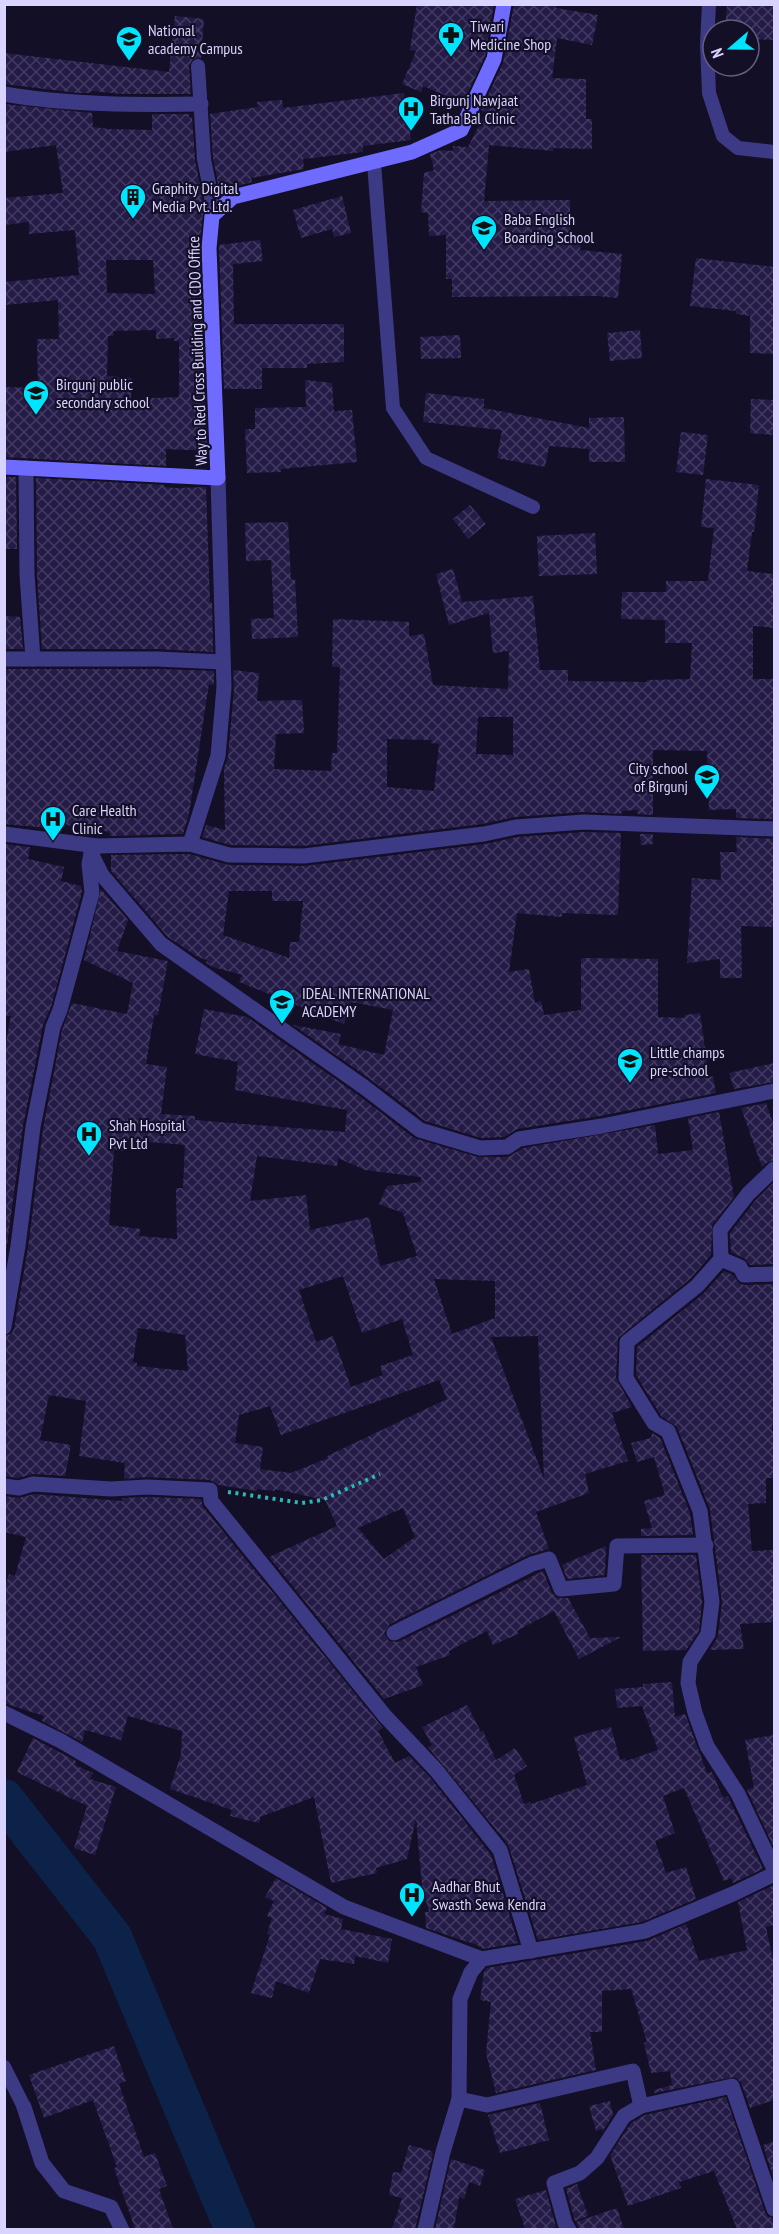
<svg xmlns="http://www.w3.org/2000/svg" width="779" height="2234" font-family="'PT Sans Narrow',sans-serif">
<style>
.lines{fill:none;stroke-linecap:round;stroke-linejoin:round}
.river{stroke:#0c2248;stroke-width:40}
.building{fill:url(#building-cross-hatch);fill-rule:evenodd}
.path{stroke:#2fb8b0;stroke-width:4;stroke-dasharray:3 4.5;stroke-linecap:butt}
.service{stroke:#3d3a85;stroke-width:14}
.minor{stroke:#3d3a85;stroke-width:15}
.tertiary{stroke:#3d3a85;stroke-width:15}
.secondary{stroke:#6f6bff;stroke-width:15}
.labels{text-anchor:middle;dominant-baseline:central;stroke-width:4.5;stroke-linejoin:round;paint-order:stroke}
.poi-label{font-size:16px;fill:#d9d4ff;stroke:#130f26;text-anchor:start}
.street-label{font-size:16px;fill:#d9d4ff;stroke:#130f26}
</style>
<defs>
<pattern id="building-cross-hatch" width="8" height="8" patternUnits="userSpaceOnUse" patternTransform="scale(1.5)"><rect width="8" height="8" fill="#241b47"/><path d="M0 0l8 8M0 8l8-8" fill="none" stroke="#433b63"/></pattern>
</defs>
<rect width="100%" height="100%" fill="#130f26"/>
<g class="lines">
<path class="river" d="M4,1799l108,138 123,293"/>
</g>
<g class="building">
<path d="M417,4h77l-9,52 -22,47 -40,-17 -2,6 -19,-8 14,-33 -6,-1z"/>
<path d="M514,4h42v4l42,7 -6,30 -35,-7 -5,40 34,1v40h6v30l-39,-1v3l-64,-6 -5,56 86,-1v34h11l-1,16 42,4 -4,44 -22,-2 -144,1v-18h-6v-44l-17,1 -1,-23 -7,-1 3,-39 10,-3 -4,-16 11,-4 12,1v-5l15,1 18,-35 -5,-2 22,-47z"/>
<path d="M727,4h47v36l-25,-1v-9h-24z"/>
<path d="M175,16l29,3 -3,39 -8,1 -4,7 2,28h-68l-32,-3v2h-13l-74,-9v-31l165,19z"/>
<path d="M404,93l7,47 -48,6v6l-60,7 1,10 -53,9 1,4 -21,6 -11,6 -7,-36 -3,-44 48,-7 -1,-5 25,-2 1,8z"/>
<path d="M4,104l88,9 1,14 16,2 43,1v-16h37v4l3,-1 3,43 7,35 1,19 -4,34 8,203 -41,-2v17l-162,-9v-70l34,1 -1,-49h22l-1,-39 -54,5v-23l75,-7 -4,-45 -46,4v-12l-25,3v-27l59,-5 -7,-48 -52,7zM106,260h47l2,34 -48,-1zM156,330v9l18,-1v3h5v56l-48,2 1,-21 -25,-2 1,-40h6l-1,-5z"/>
<path d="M342,196l9,37 -17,4 -2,-8 -31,9 -8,-28z"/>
<path d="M260,240l3,21 -30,3 1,60h110v38l-37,2v4h-45v21h-38l-5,-144z"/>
<path d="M696,258l78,9v87l-24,-1v-37l-14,-2v-3l-46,-5z"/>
<path d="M640,330l2,28 -32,3 -3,-28z"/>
<path d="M460,335l1,23 -40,1 -1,-22z"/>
<path d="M305,380l27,3 2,28 18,-1 5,52 -76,7v3l-34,1 -2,-44h10v-21l51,-1z"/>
<path d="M426,393l58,6v9l105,20v-10l35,-1 1,45h-36v-13l-40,-3 -4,21 -48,-9 5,-28 -79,-8z"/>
<path d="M751,399l23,1v35l-24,-2z"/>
<path d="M681,432l27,3 -5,40 -27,-3z"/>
<path d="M4,477h12l1,72h-13z"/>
<path d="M36,478l129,7 -1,2 12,1 30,-1 4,115h2l1,50 -56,-3h-115l-5,-74z"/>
<path d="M706,479l53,6 -5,47h-2l-5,39 27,3v54l-21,-2v53h21v140l-38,-1v-9l-27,1 -2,-59 -54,-1v65l-15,-1 -1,-4 -15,1 -1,3 -38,-2 -68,5 -33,7 -179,22 -73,-1 -28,-8 4,-12 19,5 -1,-62 4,-11 6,-69 -1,-18 26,3 -2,28 45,-1 2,33 -28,1 -2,35 57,2 1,-18h5l3,-86h-8l1,-48 76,3v14l15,-2 9,51 75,4 1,-38 -16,2 -4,-40 -40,12 -13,-51 17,-5 9,33 71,-6 7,74h28v11l79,1v-2l43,-1 2,-36h-27v-23l-44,-1 1,-27h44v-11h42l6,-53 -13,-1zM478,717h35v38l-37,-1zM387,739l45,1 -1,3 8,1 -5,47 -47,-4z"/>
<path d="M470,505l16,19 -18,15 -15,-20z"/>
<path d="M288,522l3,58 4,-1 3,58 -46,2 -1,-20 23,-1 -3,-58 -25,1 -1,-38z"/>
<path d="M595,533l2,41 -58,2 -2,-40z"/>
<path d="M4,616l16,1 3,32h-18z"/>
<path d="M4,669h153l57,2v14l-5,-1 -20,130 -6,20 -73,2v-3l-8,-3 -51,-7 -1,5 -46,-4z"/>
<path d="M584,832l37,1 -3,82 -56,-2v4l-45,-4 -8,59 20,-3 6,34 6,-2 3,14 37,-5v-52l77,1v58l26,1 1,-3 15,-2 9,64 4,-1 3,17 -116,23 -83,13 -13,8 -23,1 -56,-17 -55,-42 -77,-54 48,9 -3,10 46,11 9,-45 -42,-8 -7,22 -105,-42 3,-7 -29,-8 -7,-4 1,-3 -9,-3 -30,-20 -57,-66v-16l78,-1 40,11 75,1 181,-22 32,-7zM229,891h43v10h31l-4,41h-9l-1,16 -66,-23z"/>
<path d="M640,834h13v10l-12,1z"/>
<path d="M736,837l38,2v88l-33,-1 1,52h-22v-19l-33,4 5,-85 29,2 -1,-28h17z"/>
<path d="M4,844l26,3 -2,12 36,8 -3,14 20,5 1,6 -31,115 -8,18 -20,101 -19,141v-214l7,-37 -7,-1z"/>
<path d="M101,889l27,31 -11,31 51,10 -10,54h-4l-8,49 21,3 -6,47 34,2v4l150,12 2,-22 -112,-20 3,-28 -43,-8 9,-45 43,8 111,78 56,43 64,19h30l15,-9 132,-23 3,29 35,-4 -5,-32 31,-6 15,85 -22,28 -1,30 -21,24 -72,59 -2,40 16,29 -20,6 16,48 -43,13 4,19 -53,19 13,37 -21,6 -138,69 -6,9 5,8 9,1 145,-71 9,22 5,5h11l22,40 31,-1 -42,22 -25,-48 -37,20 1,3 -25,11 -6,-14 -38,20 1,4 -34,12 7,18 -39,14 -115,-142 68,-31 -12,-26 -50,-11v2l-18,-2v2l-39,-6 -8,-5 -63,-3 -23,2 1,-16 -46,-7 7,-55 -37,-6 -9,45 31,5 -6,31 -32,-2 -15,4 -14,-2v-140l7,-2 3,-5 14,-81 15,-119 19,-99 10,-27 55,11 6,-31 -49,-23zM126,1140l59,5 -2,43h-7l1,51 -38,-3 1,-7 -31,-4 5,-75 10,1zM257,1156l80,10 1,-8 27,12 56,7v5l-34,4 -8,18 24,9 14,43 -37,10 -11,-49 -59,13 -4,-35 -56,6zM343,1276l19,57 40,-14 11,36 -33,11 3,9 -32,12 -18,-51 -17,6 -17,-52zM434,1279l61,2v37l-43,16zM138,1328l47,7 3,36 -51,-5v-3l-4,-1zM538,1336l6,143 -53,-142zM439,1380l8,19 -120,57 1,2 -37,15 -31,-4 3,-22 -28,-4 4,-28 31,-9 11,29zM403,1508l12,29 -31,22 -26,-31z"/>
<path d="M774,1063v19l-40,7 -5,-16z"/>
<path d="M766,1103l8,23v34l-6,2 -6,5 -21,-59z"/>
<path d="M774,1182v82l-24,1 -6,-7 -13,-6 -1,-19 25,-32z"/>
<path d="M724,1271l9,4 6,8 5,2 30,-1v117l-2,30h2v47h-8v25l-18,1 4,47 22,-1v72l-34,2 4,25 -34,1 8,-14 4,-33 -12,-94 -33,-82 -16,-11 -25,-41 1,-28 66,-53z"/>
<path d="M652,1433l8,5 30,75 3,22 -52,1v-7l11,-1 -8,-27 21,-6 -11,-38 -17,5 -6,-19 20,-5z"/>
<path d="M34,1494l88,7v-3l25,-1 54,2 2,8 180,221 -5,3 17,32 14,-7 20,20 62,79 27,88 -35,6 -6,-4 -51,-17 -1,-16h4l-7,-26 -6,-68 -9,41 -31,9 1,5 -46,10 -17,-86 -54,20 -1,6 -29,-7 2,-6 -62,-21 11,-35 1,-23 -54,-15 -7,24 -36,-10 -3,12 -40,-21 2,-5 -40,-13v-113l5,-16 6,2 11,-39 -22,-5v-36l14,2z"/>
<path d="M606,1546l-1,29 -38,4 -5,-14z"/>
<path d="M641,1555h55l6,47 -3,29 -13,19 -43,1z"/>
<path d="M672,1682l3,35 10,-3 22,59 5,-1 11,26 5,-2 1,3 34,70 -30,14 -2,-5 -7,3 -40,-93 -21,8 12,37 -20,8 11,32 20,-6 10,32 -54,23 -104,18 -30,-96 -80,-97 4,-2 -10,-18 45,-22 14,27 2,-1 13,29 19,-12 12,18 -13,9 10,29 6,-2 1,2 56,-19 -13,-48 37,-10 9,33 5,-2 1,3 32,-11 -16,-44 -25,2 -2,-19 28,-2v-3z"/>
<path d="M774,1735v113l-27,-58 7,-3 -9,-47z"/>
<path d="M33,1738l43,23 -1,4 18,8 -3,6 26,8 -21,68 -21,-7 13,-42 -70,-34z"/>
<path d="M276,1878l51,30 -3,6 19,5 -2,10 51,10 -4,24 -33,-7 -1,8 -34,-5 -11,34 -33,-12 -4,17 -21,-5 19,-58 -3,-1 5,-16 -5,-2 7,-15 -9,-4z"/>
<path d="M774,1885v40l-8,2 8,38v135l-24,8 -9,-26 -7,-5 -80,16v-3l18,-5 -2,-14 -19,2 -7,-30 3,-1 -16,-53 -29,2v41h-12l6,38 -100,23 -10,-40 5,-51 -11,-2 4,-28 3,-4 160,-27 39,-17 13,37 48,-11 -9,-48z"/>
<path d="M114,2046l12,35 -7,3 25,73 11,-4 12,33 -8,3 14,40h-38l-21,-61 3,-1 -24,-67 -49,18 -15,-43z"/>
<path d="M726,2097l39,115 3,5 6,1v11h-37l-23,-58 -35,11 2,6 -53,18 -18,-51 21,-32 14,-8z"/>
<path d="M610,2101l3,14 -11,17v-3l-6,2 -7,-25z"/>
<path d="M540,2103l9,37 -49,13 -12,-38z"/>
<path d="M774,2141v39l-11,-35z"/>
<path d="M409,2145l23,6 1,3 -18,75h-23l10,-31 -13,-3 4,-23 8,1z"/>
<path d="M451,2159l34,11 -5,16 -11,-4 -5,17 -5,-2 -5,32h-19z"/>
<path d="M577,2184l11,32 -13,5 -9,-32z"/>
<path d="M546,2190l10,37 -8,2h-23l-10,-30z"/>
<path d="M617,2208l7,21h-45l-3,-7z"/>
</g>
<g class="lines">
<path class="path" d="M228,1492l74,11 20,-3 58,-26"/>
<g class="service">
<path d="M709,4l-2,40 2,49 14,43 15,12 36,4"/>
<path d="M198,66l6,93 7,35 1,22"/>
<path d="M374,163l19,245 33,50 107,49"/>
<path d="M4,2067l20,40"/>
</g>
<g class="minor">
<path d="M4,94c62,11 134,11 197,10"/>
<path d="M26,468l1,107 6,84h124l66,3"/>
<path d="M4,659h29"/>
<path d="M97,846l-6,7 11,22 59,69 203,143 56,43 60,18 27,-1 12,-8 83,-13 172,-35"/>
<path d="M774,1169l-26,25 -28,36 1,29 -24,27 -70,56 -1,36 28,45 14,8 32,80 12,91 -4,32 -18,28 -2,21 7,30 12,33 31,48 36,75"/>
<path d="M721,1259l19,8 4,8 30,-1"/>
<path d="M4,1327l14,-81 15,-119 20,-100 7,-17 32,-117 -3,-29 2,-10"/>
<path d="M4,1486l15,2 14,-4 78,5 36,-2 63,3 1,11 174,215 51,54 64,80 31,101"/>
<path d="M394,1633l138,-69 17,-5 12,30 53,-5 3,-38 89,-1"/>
<path d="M4,1713l57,28 283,166 138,52"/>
<path d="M459,2099l28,6 146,-34 8,35 91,-20 42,123"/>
<path d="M24,2107l18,56 22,28 47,16 11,23"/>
<path d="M425,2230l18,-78 16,-53 1,-100 11,-27 11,-13 163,-28 90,-38 39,-19"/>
<path d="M569,2230l-4,-7 -11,-40 26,-10 17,-15 27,-42 17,-10"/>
</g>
<g class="tertiary">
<path d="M4,834l93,12 93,-2 39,11 75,1 180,-22 32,-7 68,-5 190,7"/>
<path d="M190,844l28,-88 6,-69 -6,-209"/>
</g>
<path class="secondary" d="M4,467l214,11 -9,-230 3,-32 21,-19 179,-45 49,-22 33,-71 10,-55"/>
</g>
<defs>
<g id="pharmacy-pin" transform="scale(1.35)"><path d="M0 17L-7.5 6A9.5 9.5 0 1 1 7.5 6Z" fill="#00e5ff" stroke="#130f26"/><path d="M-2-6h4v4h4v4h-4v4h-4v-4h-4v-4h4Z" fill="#111"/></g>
<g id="school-pin" transform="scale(1.35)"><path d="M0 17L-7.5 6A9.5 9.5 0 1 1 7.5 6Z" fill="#00e5ff" stroke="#130f26"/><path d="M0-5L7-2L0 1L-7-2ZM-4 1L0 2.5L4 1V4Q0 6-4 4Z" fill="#111"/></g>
<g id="hospital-pin" transform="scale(1.35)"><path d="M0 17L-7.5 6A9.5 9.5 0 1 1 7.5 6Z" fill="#00e5ff" stroke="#130f26"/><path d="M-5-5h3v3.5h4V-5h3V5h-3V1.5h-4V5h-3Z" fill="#111"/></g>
<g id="building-pin" transform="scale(1.35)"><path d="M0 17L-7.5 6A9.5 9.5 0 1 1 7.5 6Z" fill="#00e5ff" stroke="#130f26"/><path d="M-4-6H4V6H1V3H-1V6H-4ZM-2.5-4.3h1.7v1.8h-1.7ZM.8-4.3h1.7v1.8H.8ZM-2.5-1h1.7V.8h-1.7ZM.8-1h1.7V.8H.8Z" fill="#111"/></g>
</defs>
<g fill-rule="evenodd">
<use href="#pharmacy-pin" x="451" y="35"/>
<use href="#school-pin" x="129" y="39"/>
<use href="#hospital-pin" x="411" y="109"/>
<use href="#building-pin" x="133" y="197"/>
<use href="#school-pin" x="484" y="228"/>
<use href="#school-pin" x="36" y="393"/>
<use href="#school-pin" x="707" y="777"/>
<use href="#hospital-pin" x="53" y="819"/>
<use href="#school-pin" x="282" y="1002"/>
<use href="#school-pin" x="630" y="1061"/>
<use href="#hospital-pin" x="89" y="1134"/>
<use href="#hospital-pin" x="412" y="1895"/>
</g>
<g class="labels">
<g class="poi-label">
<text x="470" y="26">Tiwari<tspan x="470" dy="18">Medicine Shop</tspan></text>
<text x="148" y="30">National<tspan x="148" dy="18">academy Campus</tspan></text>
<text x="430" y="100">Birgunj Nawjaat<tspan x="430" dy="18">Tatha Bal Clinic</tspan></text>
<text x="152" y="188">Graphity Digital<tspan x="152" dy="18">Media Pvt. Ltd.</tspan></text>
<text x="504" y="219">Baba English<tspan x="504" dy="18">Boarding School</tspan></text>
<text x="56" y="384">Birgunj public<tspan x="56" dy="18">secondary school</tspan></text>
<text x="688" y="768" text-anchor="end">City school<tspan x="688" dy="18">of Birgunj</tspan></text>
<text x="72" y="810">Care Health<tspan x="72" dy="18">Clinic</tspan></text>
<text x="302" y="993">IDEAL INTERNATIONAL<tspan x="302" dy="18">ACADEMY</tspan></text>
<text x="650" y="1052">Little champs<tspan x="650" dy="18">pre-school</tspan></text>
<text x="109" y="1125">Shah Hospital<tspan x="109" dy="18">Pvt Ltd</tspan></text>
<text x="432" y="1886">Aadhar Bhut<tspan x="432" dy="18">Swasth Sewa Kendra</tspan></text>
</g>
<g class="street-label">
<text transform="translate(197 351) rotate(-92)">Way to Red Cross Building and CDO Office</text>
</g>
</g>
<rect width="779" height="2234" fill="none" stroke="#d9d4ff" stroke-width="12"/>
<g transform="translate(731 48) rotate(250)"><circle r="28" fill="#130f26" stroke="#625e7d" stroke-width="1.5"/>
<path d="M0-4.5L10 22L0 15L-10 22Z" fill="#00e5ff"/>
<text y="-9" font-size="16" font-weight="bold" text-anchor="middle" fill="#d9d4ff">N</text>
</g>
</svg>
